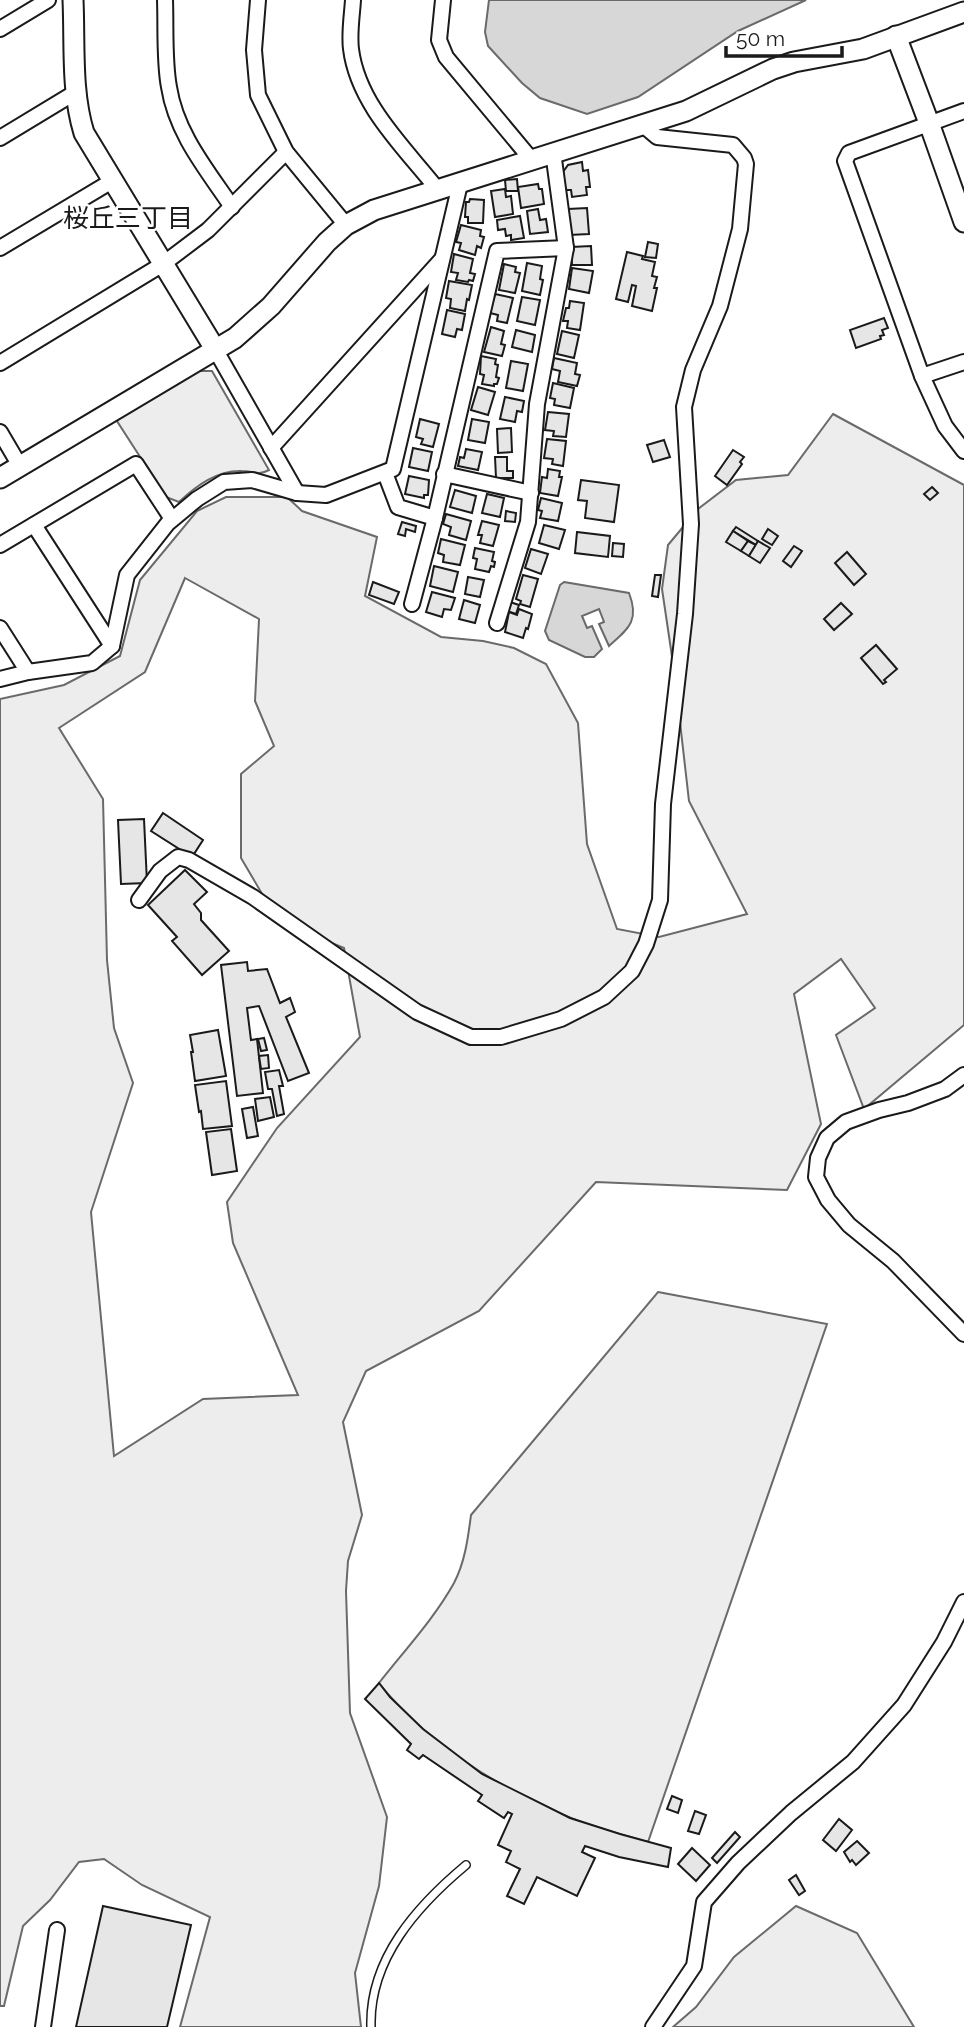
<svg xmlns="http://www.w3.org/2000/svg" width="964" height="2027" font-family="Raleway,'Noto Sans JP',sans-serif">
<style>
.green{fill:#ededed;stroke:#6a6a6a;stroke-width:2;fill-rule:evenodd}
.water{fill:#d7d7d7;stroke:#6a6a6a;stroke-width:2}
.building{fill:#e6e6e6;stroke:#1a1a1a;stroke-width:2}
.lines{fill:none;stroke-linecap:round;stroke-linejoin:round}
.lane-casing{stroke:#1a1a1a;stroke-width:10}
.street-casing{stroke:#1a1a1a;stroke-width:18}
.secondary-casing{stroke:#1a1a1a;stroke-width:23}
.lane{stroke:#fff;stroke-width:7}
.street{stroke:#fff;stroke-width:14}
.secondary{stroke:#fff;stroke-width:19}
.labels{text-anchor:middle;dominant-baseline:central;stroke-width:5;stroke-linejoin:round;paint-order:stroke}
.neighbourhood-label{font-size:26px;fill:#1a1a1a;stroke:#fff}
</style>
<rect width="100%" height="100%" fill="#fff"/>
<g class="green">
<path d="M197,371h15l57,99c-11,6 -16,1 -27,1 -25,-1 -46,15 -63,31l-13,-5 -51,-79z"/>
<path d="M833,414l131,71v540l-100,84 -28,-74 39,-27 -34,-49 -47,35 27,130 -34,66 -191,-8 -117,129 -113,60 -23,51 19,93 -14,46 -2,30 4,122 37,104 -8,69 -24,87 6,54h-181l30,-110 -68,-32 -38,-26 -25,3 -29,38 -27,26 -19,80h-4v-1307l64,-14 56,-29 20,-76 57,-69 29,-14h61l15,14 75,26 -12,59 76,41 42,4 31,7 32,16 32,59 9,121 30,85 42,8 88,-23 -58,-113 -15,-131 -12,-81 6,-44 30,-36 38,-29 52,-5zM185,578l74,41 -4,82 19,45 -33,28v84l37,63 66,27 16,89 -83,91 -50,74 6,41 65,152 -95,4 -89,57 -23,-244 42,-129 -19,-55 -7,-68 -4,-161 -44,-71 86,-56z"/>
<path d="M658,1292l169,32 -179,518c-26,-7 -52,-14 -77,-24 -70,-28 -145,-75 -192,-135 25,-32 55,-64 75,-100 11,-21 14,-45 17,-68z"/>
<path d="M796,1906l61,27 57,94h-241l23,-20 38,-50z"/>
</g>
<g class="water">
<path d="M489,0h317l-68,31 -100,66 -51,17 -47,-16 -18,-15 -34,-37 -3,-14z"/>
<path d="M564,582l65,11c11,28 -1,36 -20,53l-10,-22 5,-2 -5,-13 -17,7 5,12 5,-2 10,23 -8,8h-9l-36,-17 -4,-9 15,-46z"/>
</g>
<g class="building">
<path d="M582,162l1,9 5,-1 2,17h-4l1,8 -15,2 -1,-7h-7l-1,-18 5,-7z"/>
<path d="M517,179l1,12h-12l-1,-11z"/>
<path d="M538,184l1,5h3l2,15 -23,4 -3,-21z"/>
<path d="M505,189l1,8 5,-1 2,18 -18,3 -4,-26z"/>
<path d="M470,199l14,1 -1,23h-15v-6h-3l1,-15h3z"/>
<path d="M587,208l2,26 -20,1 -1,-26z"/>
<path d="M538,209l2,11 6,-1 2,13 -18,2 -3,-23z"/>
<path d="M520,216l4,22 -13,2v-5l-5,1 -1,-7 -7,1 -1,-10z"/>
<path d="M461,225l20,5 -1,6 4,1 -3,11 -4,-2 -2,9 -16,-5 2,-7 -5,-1z"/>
<path d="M648,242l10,2 -2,14 -11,-1z"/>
<path d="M591,246l1,19h-20l-1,-18z"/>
<path d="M627,252l16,4 -1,3 13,3 -3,14 5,1 -3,11h3l-5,23 -20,-5 4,-20 -4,-1 -4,17 -12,-3z"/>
<path d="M454,254l19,5 -3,14 5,1 -2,7 -4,-1 -1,2 -12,-2 2,-7 -7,-1z"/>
<path d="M527,263l15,3 -2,13 3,1 -3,15 -18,-4z"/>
<path d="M504,264l12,3 -1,5 5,1 -5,20 -16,-3z"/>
<path d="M572,268l21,3 -4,22 -20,-4z"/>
<path d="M449,281l23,4 -3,15 -2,-1 -2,12 -15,-3 1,-9 -5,-1z"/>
<path d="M495,294l18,4 -6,25 -10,-2 1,-6 -8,-2z"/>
<path d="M522,297l18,3 -5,25 -18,-4z"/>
<path d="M570,301l14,2 -4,27 -13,-2 1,-7h-5l3,-13h3z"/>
<path d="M447,310l18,4 -3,16 -5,-1 -2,8 -13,-3z"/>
<path d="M884,318l4,10 -6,2 2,5 -4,1 1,3 -25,9 -6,-18z"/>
<path d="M491,327l13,4 -3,13 4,1 -3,11 -18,-4z"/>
<path d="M516,330l19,5 -3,17 -20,-5z"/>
<path d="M562,331l17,4 -5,23 -17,-4z"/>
<path d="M481,356l15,3 -1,5 3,1 -2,12 3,1 -2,6h-3v2l-12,-2 2,-9 -4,-1z"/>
<path d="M554,358l23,5 -2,11 5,1 -3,11 -19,-4 2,-11 -8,-2z"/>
<path d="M511,361l17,3 -5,27 -17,-3z"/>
<path d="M553,383l21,5 -4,20 -16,-3 1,-6 -5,-1z"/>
<path d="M478,387l17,5 -7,23 -17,-5z"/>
<path d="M505,397l19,4 -2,11 -5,-1 -2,11 -15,-3z"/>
<path d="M548,412l21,2 -3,23 -13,-1 1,-5 -9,-1z"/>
<path d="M420,419l19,5 -6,23 -12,-3 2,-5 -7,-2z"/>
<path d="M472,419l17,3 -4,21 -17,-3z"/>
<path d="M511,428l1,24 -14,1 -1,-24z"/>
<path d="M547,439l19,2 -3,25 -11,-2 1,-5 -9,-1z"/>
<path d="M664,440l6,17 -17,5 -6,-17z"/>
<path d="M413,448l19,4 -4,19 -19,-4z"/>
<path d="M466,449l16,3 -4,18 -20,-4 2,-9 4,1z"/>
<path d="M733,450l11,7 -4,5 2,2 -15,21 -12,-9z"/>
<path d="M495,457h12v14h6v7h-17z"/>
<path d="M548,469l12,2 -1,6h3l-4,19 -18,-3 2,-16 5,1z"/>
<path d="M409,476l20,4 -1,15h-4v3l-19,-4z"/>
<path d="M581,480l38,5 -5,37 -29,-4 2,-17 -9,-1z"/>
<path d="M932,487l6,6 -8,7 -6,-6z"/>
<path d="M455,490l21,6 -4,17 -22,-6z"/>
<path d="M487,494l17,4 -4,19 -18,-4z"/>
<path d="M541,498l21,5 -4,18 -18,-3 2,-7 -4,-1z"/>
<path d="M506,511l10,2 -1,9 -10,-1z"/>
<path d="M446,514l25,7 -5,19 -17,-5 2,-8 -8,-3z"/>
<path d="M482,521l17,4 -6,21 -13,-3 2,-8h-4z"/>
<path d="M402,522l14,4 -1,6 -9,-3 -1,7 -7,-2z"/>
<path d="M544,525l21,5 -6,19 -20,-6z"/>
<path d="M736,527l22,14 -2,4 -23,-14z"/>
<path d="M768,529l10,7 -6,9 -10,-6z"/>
<path d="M733,531l15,10 -7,10 -15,-9z"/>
<path d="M577,532l33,4 -2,21 -33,-4z"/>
<path d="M441,539l24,6 -5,20 -17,-3 1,-7 -6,-2z"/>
<path d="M748,541l8,4 -7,11 -8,-5z"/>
<path d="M758,541l12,7 -10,15 -11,-7z"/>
<path d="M613,543l11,1 -1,13 -11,-1z"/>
<path d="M794,546l8,5 -11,16 -8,-6z"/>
<path d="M475,548l19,4 -2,9 3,1 -1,5 -3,-1 -2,6 -14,-3 2,-10 -4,-1z"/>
<path d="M531,549l17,5 -7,20 -16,-6z"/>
<path d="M847,552l19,22 -12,11 -19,-22z"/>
<path d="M434,566l24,6 -5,20 -23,-6z"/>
<path d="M523,575l15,4 -8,28 -10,-3 1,-3 -5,-2z"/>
<path d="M655,575h6l-3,22 -6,-1z"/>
<path d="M468,577l16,3 -4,17 -15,-3z"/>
<path d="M373,582l26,10 -5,12 -25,-9z"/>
<path d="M432,592l23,6 -4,12 -7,-1 -2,8 -16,-5z"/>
<path d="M464,600l16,5 -5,18 -16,-4z"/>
<path d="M510,602l9,3 -3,9 -9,-3z"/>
<path d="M841,603l11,11 -18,16 -10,-11z"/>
<path d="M519,609l13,5 -4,15 -2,-1 -3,10 -18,-6 4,-20 8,3z"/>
<path d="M876,645l21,24 -13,11 2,2 -3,2 -22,-26z"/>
<path d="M163,813l40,27 -11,17 -41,-26z"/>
<path d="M144,819l3,64 -26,1 -3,-64z"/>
<path d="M185,870l22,22 -13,12 7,9v7l28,31 -27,24 -30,-34 5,-4 -29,-32z"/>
<path d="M247,962l1,9 19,-2 13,34 10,-5 5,14 -9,5 23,56 -21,8 -29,-75 -12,2 4,32 6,-1 6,54 -26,3 -16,-131z"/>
<path d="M218,1030l8,46 -31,5 -4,-29h2l-3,-17z"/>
<path d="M264,1038l3,12 -6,1 -3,-12z"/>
<path d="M268,1055l1,13 -8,1 -2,-13z"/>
<path d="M279,1070l4,16h-4l5,28 -7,2 -5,-27h-4l-3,-17z"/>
<path d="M226,1081l6,45 -29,3 -2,-18 -2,1 -4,-27z"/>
<path d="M270,1097l4,20 -16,4 -3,-22z"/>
<path d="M253,1107l5,29 -11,2 -5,-29z"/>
<path d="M231,1129l6,42 -25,4 -6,-43z"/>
<path d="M379,1683l11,14 33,32 59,45 88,44 50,16 51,14 -3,19 -49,-10 -34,-11 -3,6 13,6 -18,38 -40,-19 -13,27 -17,-8 13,-27 -14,-7 5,-11 -13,-6 14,-31 -4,-2 -4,6 -26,-17 4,-6 -59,-40 -4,4 -12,-9 4,-6 -46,-45z"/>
<path d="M672,1796l10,4 -4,13 -11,-4z"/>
<path d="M695,1811l11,4 -7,19 -11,-3z"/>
<path d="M839,1819l13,11 -16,21 -13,-11z"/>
<path d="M735,1832l5,5 -23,26 -5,-5z"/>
<path d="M857,1841l12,12 -13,12 -4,-5 -2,2 -6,-10z"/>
<path d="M692,1848l18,17 -14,16 -18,-17z"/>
<path d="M796,1875l9,16 -6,4 -10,-15z"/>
<path d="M103,1906l88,19 -24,102h-91z"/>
</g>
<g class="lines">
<g class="lane-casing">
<path id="lane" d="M371,2027c-2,-68 46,-121 95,-162"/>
</g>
<g class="street-casing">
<g id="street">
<path d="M165,0c1,27 -1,61 4,87 7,46 38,83 63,120"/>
<path d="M258,0l-4,50 4,45 28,57 60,73"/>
<path d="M353,0c-1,16 -4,33 -2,49 7,56 54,99 87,141"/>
<path d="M443,0l-4,40 7,17 85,102"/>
<path d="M0,29l48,-29"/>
<path d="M964,111l-115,42 -4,8 77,215 23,50 19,25"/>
<path d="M0,138l76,-46"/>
<path d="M0,248l112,-67"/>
<path d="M215,349l82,144"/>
<path d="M0,363l163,-99 45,-34 78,-78"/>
<path d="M922,376l42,-14"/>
<path d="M0,432l20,34"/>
<path d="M271,448l171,-189"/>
<path d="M385,473l13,34 37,11"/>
<path d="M444,474l87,19"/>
<path d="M34,525l78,121"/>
<path d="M0,545l136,-81 36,55"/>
<path d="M412,604l23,-86 62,-267 69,-3"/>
<path d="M497,623l31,-101 9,-118 29,-156 -13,-96"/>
<path d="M0,628l28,44"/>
<path d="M0,679l28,-7 64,-9 20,-17 15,-71 41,-52 29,-24 27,-17 28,-2 45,13 29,2 67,-26 67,-285"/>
<path d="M139,900l21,-29 18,-14 11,3 64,37 164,115 54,25h30l60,-18 43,-22 28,-26 14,-27 14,-44 3,-96 22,-190 6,-90 -7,-117 9,-37 27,-64 20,-77 6,-65 -2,-6 -11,-13 -76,-8 -13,-11"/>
<path d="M964,1075l-19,14 -37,14 -29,7 -33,12 -19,16 -9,20 -2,19 12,23 21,25 44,36 71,73"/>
<path d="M43,2027l14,-97"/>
<path d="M653,2027l41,-61 10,-64 34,-39 53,-50 62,-51 51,-57 40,-63 20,-40"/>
</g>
</g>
<g class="secondary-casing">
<g id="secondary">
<path d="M73,0c2,44 -2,91 11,133l131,216"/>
<path d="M896,36l33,87 35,99"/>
<path d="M0,478l235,-140 36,-32 56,-64 19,-17 28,-15 312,-99 87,-42 21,-7 69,-13 101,-37"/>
</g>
</g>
<use href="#lane" class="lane"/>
<use href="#street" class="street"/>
<use href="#secondary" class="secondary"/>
</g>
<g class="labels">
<g class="neighbourhood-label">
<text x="128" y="218">桜丘三丁目</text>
</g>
</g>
<path d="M726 46v10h116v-10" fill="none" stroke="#1a1a1a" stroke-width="3.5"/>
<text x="736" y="46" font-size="21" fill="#1a1a1a" stroke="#ffffff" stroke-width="5" paint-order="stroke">50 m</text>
</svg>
